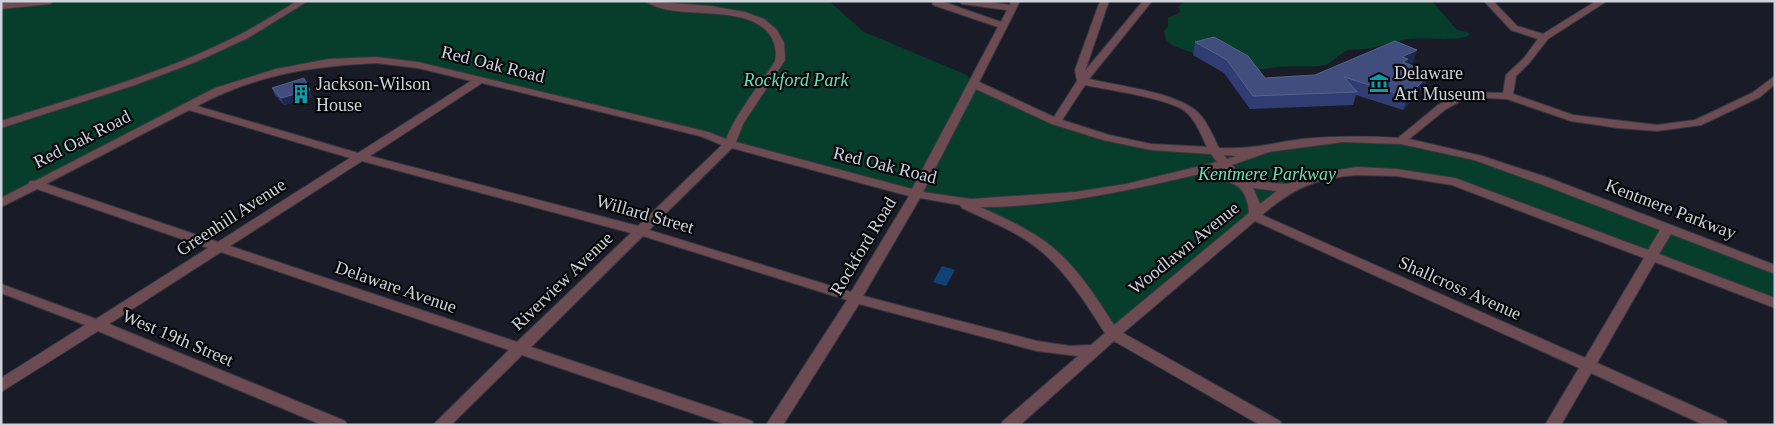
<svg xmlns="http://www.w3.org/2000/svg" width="1776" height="426" font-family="'Times New Roman',serif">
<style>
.green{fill:#063d2b}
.water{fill:#114275}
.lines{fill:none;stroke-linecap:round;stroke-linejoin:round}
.minor-casing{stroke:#363943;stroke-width:2}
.minor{fill:#6c4c52;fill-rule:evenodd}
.wall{fill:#2f3d72}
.shaded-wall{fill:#1f294f}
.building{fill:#404d7d;stroke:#57628b}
.labels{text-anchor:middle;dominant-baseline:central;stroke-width:4.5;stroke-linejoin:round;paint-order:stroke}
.street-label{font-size:18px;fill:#cfd2d9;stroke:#06070b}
.poi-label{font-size:18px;fill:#cfd2d9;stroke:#06070b;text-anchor:start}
.park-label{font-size:18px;font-style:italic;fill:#69e3b3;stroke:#06070b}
</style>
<rect width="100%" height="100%" fill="#191c27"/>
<g class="green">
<path d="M1,1h828l35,31 103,43 5,8 84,39 74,21 85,9 9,12 77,-21 75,-3 84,13 315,117v33l-302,-115 -98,-18 -76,13 -187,150 -65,-84 -90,-48 -41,-7 -197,-56 -301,-73 -58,-5 -113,20 -246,123z"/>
<path d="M1185,1h247l25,29 10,2 3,3c-12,7 -45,2 -61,4 -15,2 -30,9 -45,10 -5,1 -10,0 -15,1 -12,4 -16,15 -30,16 -22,2 -48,-3 -68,8l-77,-28 -8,-6 -2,-9 4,-5v-8l13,-6 -3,-5z"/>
</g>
<path class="water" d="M942,266l13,4 -9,16 -13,-4z"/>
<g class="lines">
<g class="minor-casing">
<g id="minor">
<path d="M21,1h33l-4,3 -49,5v-6z"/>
<path d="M297,1h11l-60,37 -50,23 -63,24 -134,43v-7c81,-26 165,-48 240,-87 19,-10 38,-22 56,-33z"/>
<path d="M645,1l65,5 35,6 19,7 13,11 7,13 1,17 -42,64 -7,18 176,47 86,-162 -65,-22 -1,-4h9l60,21 6,-12 -45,-6 -4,-3h25l27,4 1,-4h9l-41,81 75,35 23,-36 -2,-11 25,-69h9l-24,70 58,-70h9l-63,78c29,7 96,14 113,38 7,9 12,21 17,31 30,2 54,-5 83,-9 33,-3 64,-3 96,-1l40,-33 24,-13 41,1 3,-18 18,-17 14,-19 -27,-9 -27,-29h9l24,25 26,8 53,-33h11l-59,38 -18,23 -14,14 -3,18 60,21 84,10 38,-5 57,-27 23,-17v8l-15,13 -59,28 -44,6 -39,-3 -47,-7 -64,-22 -39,-2 -22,12 -37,30 73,17 67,22 226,87v9l-104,-40 -12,20 116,44v10l-120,-46 -58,101 129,58 2,4h-24l-113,-52 -30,52h-16l34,-57 -324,-147 -132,112 157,88 2,4h-22l-146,-84 -94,84h-19l2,-4 75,-65 -41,-5 -178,-47 -76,121h-17l81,-125 -204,-64 -112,111 221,74 2,4h-27l-205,-70 -71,70h-18l76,-75 -288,-98 -112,72 236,97 2,4h-25l-224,-94 -97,61v-14l84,-53 -84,-32v-9l95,35 112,-71 -171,-59 -36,18v-9l27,-14 2,-3h5l180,-93 61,-19 53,-10 47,-2 42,5 290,70 18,7c9,-22 23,-40 36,-59 4,-6 10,-13 13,-19 2,-6 0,-17 -3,-23 -22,-38 -98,-15 -127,-37zM376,63l42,5 53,13 -113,72 -161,-47c58,-31 114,-40 179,-43zM482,83l218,53 22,9 -84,81 -268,-70zM1085,85c24,5 82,13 100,26 11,9 16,24 22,36l-56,-3 -42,-9 -47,-15zM976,89l76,35 51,16 48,10 60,4 6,8 -91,22 -51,8 -104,7 -48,-7zM189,110l161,48 -132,84 -172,-58zM1343,142l58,2 73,16 67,24 119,46 -12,20 -193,-72 -59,-9 -39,-2 -39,6 -31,11 -26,-2 -17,-4 -12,-13 37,-13zM732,148l177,48 -58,96 -202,-62zM1224,155l12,1 -9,3zM362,161l269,72 -114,109 -287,-96zM1222,168l5,5 -13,-3zM1199,174c26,10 47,2 50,39l-135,112c-18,-28 -37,-58 -63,-79 -21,-17 -47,-28 -71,-39 74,0 147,-16 219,-33zM1357,175l39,1 56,9 192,73 -59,100 -323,-143c31,-27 54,-37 95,-40zM1253,188l24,3 -17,13zM920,198l40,7 2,3c27,13 57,24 80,44 25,21 45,53 63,81l-14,12 -21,1 -33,-5 -174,-45z"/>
</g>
</g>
<use href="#minor" class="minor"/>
</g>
<g class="wall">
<path d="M1195,42l70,36 50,-3 98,-13 -4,2 16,22 -22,24 -47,-15 -3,10 -103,4 -26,-36 -31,-18z"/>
<path d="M272,88l38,2 2,7 -28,8 -9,-10z"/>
</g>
<g class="shaded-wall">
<path d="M1417,50l-4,12 -15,7 4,-12z"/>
<path d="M1430,73l-5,13 -22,24 5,-13z"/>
<path d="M310,90l2,7 -28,8 -3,-7z"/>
</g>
<g class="building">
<path d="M1214,37l34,19 17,22 50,-3 80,-34 22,9 -15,7 6,2 -5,3 27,11 -22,24 -64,-20 13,15 -104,4 -26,-36 -32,-18z"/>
<path d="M304,78l6,12 -29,8 -9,-10z"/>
</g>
<defs>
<g id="museum-bare" transform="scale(1.5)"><path d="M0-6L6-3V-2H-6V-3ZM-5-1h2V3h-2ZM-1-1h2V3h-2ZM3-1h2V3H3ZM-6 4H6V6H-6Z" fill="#0f9aa8" stroke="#06070b" stroke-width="2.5" paint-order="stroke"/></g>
<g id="building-bare" transform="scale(1.5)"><path d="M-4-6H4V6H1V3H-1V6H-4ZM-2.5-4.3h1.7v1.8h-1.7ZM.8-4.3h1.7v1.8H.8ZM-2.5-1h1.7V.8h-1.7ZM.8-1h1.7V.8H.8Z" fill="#0f9aa8" stroke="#06070b" stroke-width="2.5" paint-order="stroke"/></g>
</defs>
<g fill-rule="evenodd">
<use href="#museum-bare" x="1379" y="83"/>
<use href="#building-bare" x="301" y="94"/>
</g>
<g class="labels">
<g class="street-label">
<text transform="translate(493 64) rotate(14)">Red Oak Road</text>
<text transform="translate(82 139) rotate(-27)">Red Oak Road</text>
<text transform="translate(885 165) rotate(14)">Red Oak Road</text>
<text transform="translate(1671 209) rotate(21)">Kentmere Parkway</text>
<text transform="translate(645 214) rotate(16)">Willard Street</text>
<text transform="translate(231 217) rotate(-33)">Greenhill Avenue</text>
<text transform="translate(863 246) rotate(-59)">Rockford Road</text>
<text transform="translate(1184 248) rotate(-39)">Woodlawn Avenue</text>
<text transform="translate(562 281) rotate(-44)">Riverview Avenue</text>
<text transform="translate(396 287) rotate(19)">Delaware Avenue</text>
<text transform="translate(1460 288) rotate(24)">Shallcross Avenue</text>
<text transform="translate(178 338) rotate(23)">West 19th Street</text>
</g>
<g class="poi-label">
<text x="1394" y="73">Delaware<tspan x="1394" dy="21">Art Museum</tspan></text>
<text x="316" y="84">Jackson-Wilson<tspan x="316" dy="21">House</tspan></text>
</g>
<g class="park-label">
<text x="796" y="80">Rockford Park</text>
<text x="1267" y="174">Kentmere Parkway</text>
</g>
</g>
<rect width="1776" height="426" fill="none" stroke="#cfd2d9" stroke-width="5"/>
</svg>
